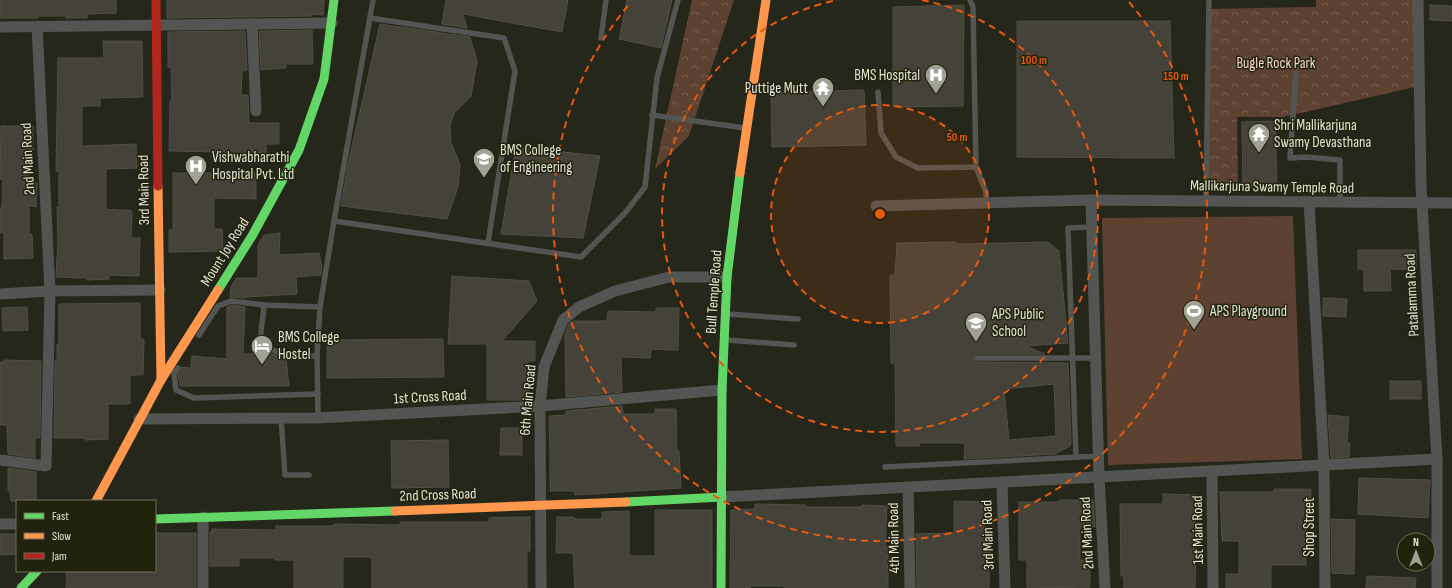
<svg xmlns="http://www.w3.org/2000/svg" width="1452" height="588" font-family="'Sofia Sans Condensed',sans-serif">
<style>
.park{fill:url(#park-crowns)}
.garden{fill:#5e4231}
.building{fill:#454339;stroke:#514f45;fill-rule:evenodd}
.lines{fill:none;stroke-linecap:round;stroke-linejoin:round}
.lane{stroke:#525551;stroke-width:5.5}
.street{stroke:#525551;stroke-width:11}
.fast{stroke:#63d668;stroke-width:9}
.slow{stroke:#ff974d;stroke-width:9}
.jam{stroke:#b3261e;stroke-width:9}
.ring{fill:none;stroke:#e8590c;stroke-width:2;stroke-dasharray:7 5}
.labels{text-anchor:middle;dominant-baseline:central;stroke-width:3;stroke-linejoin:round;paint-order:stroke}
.park-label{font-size:15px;fill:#f7d7c7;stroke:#22230c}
.poi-label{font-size:15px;fill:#e3e4d6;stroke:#22230c;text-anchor:start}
.street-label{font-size:15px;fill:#e3e4d6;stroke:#22230c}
.centre{fill:#e8590c;stroke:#22230c;stroke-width:2}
.ring-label{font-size:12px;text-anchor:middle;font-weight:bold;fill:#e8590c;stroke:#22230c;stroke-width:3;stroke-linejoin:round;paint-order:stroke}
</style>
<defs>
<pattern id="park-crowns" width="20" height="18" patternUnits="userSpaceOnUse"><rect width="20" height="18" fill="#5e4231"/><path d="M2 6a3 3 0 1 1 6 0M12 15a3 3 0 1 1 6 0" fill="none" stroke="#755d4e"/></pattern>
</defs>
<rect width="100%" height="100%" fill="#26271b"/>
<g class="park">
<path d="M692,0h42l-45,136 -34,33z"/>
<path d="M1316,0h97l2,87 -132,30h-46l1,70 -32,-1 1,-177 109,-2z"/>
</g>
<path class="garden" d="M1293,216l9,243 -194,6 -6,-247z"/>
<g class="building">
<path d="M0,0h116v13l-29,1v4h-21v-2h-28v2h-38z"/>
<path d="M167,0h157l-1,15 -11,-1v2l-145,2z"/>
<path d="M446,0h122l-6,32 -99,-18 4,14 -25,-4z"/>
<path d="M627,0h45l-11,48 -42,-9z"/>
<path d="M964,5l-1,101 -70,1v-100z"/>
<path d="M1430,5l22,1v15l-22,-1z"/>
<path d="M1017,21h153l4,137 -157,-1z"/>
<path d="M380,24l90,13 7,24 -6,35 -16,16 -5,13 1,18 9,21 -2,23 -11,32 -106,-13 7,-42z"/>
<path d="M312,30l1,34h-27v4l-25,2 -2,-39z"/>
<path d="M245,31l2,39 -5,1 -1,24h7l1,28h30v21h-13v9l-97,-2 1,-50h2l-1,-34h-3v-35z"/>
<path d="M103,41h39l1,56 -43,1v8h-18v40l54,-2 1,24 -31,1v40l26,2 -1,27h9l-1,38 -30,-1v4l-22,1v-2l-31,-1 2,-36 -1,-34h2v-36h-3l2,-113h46z"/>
<path d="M864,90l2,55 -94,2 -1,-54z"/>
<path d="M1275,121l2,66 -34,1 -1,-66z"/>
<path d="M1,126h32v27h-5v29l9,1 -1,24 -7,-1v28h3l1,24 -29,1v-26h-4v-25h2l1,-29h-3z"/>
<path d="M516,147l84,9 -17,82 -82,-4z"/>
<path d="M173,173h83v26l-42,-1v31h8l1,22 -54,1v-22h4z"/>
<path d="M280,233l-1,22 40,-2 3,14 -1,8 -25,2 1,17 -51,3v1l-16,-1 1,-10 5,-9h22v-33l6,-10z"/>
<path d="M956,242v2l92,-2 11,9 9,92 -42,3 19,8h-68l-2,1 -2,3 1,2 3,2 91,1 3,79 -1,4 -15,8 -91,5 1,-16h-46v3h-23l-1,-83h-4l-1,-88h5l2,-32zM1054,384l2,52 -47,4 -5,-51z"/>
<path d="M1358,250h58v20l-26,-1 1,22h-27v-22h-6z"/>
<path d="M452,276l77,5 8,20 -35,40h33v20h-7v39h-41v-56h-39z"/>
<path d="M1323,298l24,1 -1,18 -23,-1z"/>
<path d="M140,303v36h4l-1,36h-13v29h-22v35l-23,1v-2h-31l1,-77h2v-17h2v-40z"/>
<path d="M232,305l13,2 -2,47h29l14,4 3,28h-109l-2,-12 4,-7 9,1 1,-12 35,3v-52z"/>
<path d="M27,307l1,23 -25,1 -1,-23z"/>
<path d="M656,308h23l-1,42 -27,-1 -1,9 -29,-1 1,35 -56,5 -1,-63 4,-10 4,-3h34l1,-10 48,1z"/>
<path d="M443,339l1,38 -117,1v-38z"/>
<path d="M4,360l37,1 -1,77h-5v20l-27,-4 -1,-29h-7v-63h4z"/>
<rect x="1390" y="381" width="31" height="18"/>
<path d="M622,406l1,8h32v-5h21l1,42h2l2,37 -106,7v-4h-25v-39l-1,-36 17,-1v-4z"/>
<path d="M1328,415l21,2 -2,26h3l-1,14 -18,1z"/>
<path d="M501,428h21v27h-22z"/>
<path d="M448,440l1,47 -57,1 -1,-47z"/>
<path d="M8,468l28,4v29h-25l-1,-10h-2z"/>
<path d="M1359,478l71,2 -2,38 -70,-4z"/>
<path d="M1274,489h37v27h-5v49h-35v23h-45v-14h13v-33h-17l-2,-49h54z"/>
<path d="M1163,494l32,1v28h3v23h-2l-1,42h-71v-12h-3l-1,-72h43z"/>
<path d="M1060,500h33l2,27h-15v33h10v27l-63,1v-28h-8v-58h41z"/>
<path d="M954,501l31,1 -1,31h7v25h-2v30h-72l-1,-54 38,-1z"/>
<path d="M755,504l51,1v2h56v-2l25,1 -2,40h3v42h-104v-2h-34v2h-20l1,-78 24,-1z"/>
<path d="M655,510h57v78h-137l-2,-35h-17l1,-36h17v2h28v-7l27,-1v45h26z"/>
<path d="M507,517h23v34h-3v37h-155v-31h-29v31h-49v-28h-19v-2h-36v8h-29v-34h2v-3l64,1v-4h58v-2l66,1v-3h89v-4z"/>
<path d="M1331,519l24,1 -1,54 -22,-1z"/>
<path d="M155,533h41v55h-130l1,-17h88z"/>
<path d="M0,534h17v20l-17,1z"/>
<path d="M1367,576l49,2 -1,10h-49z"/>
</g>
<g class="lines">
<g class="lane">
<path d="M373,0l-39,221 247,36 44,-44 20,-26 12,-109 21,-78"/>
<path d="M970,0l3,7 3,160 10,25v11"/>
<path d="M370,18l134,20 11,33 -27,172"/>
<path d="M601,38l5,-38"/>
<path d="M1296,72l-6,86 16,-1 34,3v42"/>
<path d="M878,92l3,41 15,24 22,11 58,-1"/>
<path d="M652,115l93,13"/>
<path d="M1206,201l3,-201"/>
<path d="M264,305c0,8 -4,27 -3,34 4,17 43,16 56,17"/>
<path d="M727,314l71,5"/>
<path d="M199,335l19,-29 13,-5 33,4 56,2"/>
<path d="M727,340l67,5"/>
<path d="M977,358h119"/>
<path d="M178,368l-4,5 2,17 18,8 124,-4"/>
<path d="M281,418l4,57h24"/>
<path d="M318,418l-1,-62 3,-49 14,-86"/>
<path d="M1076,457l-8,-229 24,-1"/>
<path d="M885,467l214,-11"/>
</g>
<g class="street">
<path d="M1418,0l3,186 16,273v129"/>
<path d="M252,24l4,87"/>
<path d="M0,27l332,-4"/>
<path d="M1091,200l8,277 6,111"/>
<path d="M1309,202l15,263 1,123"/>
<path d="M876,206l215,-6 361,3"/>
<path d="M0,294l50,-3 110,-1"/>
<path d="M139,419l179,-1 222,-12 182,-16"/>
<path d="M0,460l46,6 4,-175 -13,-264"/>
<path d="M1212,471l1,117"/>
<path d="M1002,482l3,106"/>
<path d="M908,487l2,101"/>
<path d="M722,497l715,-38"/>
<path d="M203,517v71"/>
<path d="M0,524h17"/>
<path d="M541,588l-1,-182 4,-39 19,-47 16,-13 36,-16 54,-14h58"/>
</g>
<g class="fast">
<path d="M218,290l34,-54 47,-86 25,-71 10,-79"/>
<path d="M626,502l96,-5"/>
<path d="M155,519l240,-8"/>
<path d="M21,588l16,-17"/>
<path d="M721,588l1,-198 5,-113 13,-104"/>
</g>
<g class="slow">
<path d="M740,173l26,-173"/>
<path d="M158,186l3,194"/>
<path d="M96,501l65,-121 57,-90"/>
<path d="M395,511l231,-9"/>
</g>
<path class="jam" d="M156,0l2,186"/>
</g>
<circle cx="880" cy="214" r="109" fill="#e8590c" fill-opacity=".12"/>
<g class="ring">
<circle cx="880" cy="214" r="109"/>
<path d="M922 0A218 218 0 1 1 838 0"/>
<path d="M1129 2A327 327 0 1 1 631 2"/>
</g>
<defs>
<g id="hospital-pin" transform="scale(1.15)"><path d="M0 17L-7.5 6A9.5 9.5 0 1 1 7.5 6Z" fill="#a1a295" stroke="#22230c"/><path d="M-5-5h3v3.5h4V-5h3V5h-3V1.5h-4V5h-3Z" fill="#fff"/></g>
<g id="temple-pin" transform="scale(1.15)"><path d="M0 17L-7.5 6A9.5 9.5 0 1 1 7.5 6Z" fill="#a1a295" stroke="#22230c"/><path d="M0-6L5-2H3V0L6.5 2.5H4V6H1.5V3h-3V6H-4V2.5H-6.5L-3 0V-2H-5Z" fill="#fff"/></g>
<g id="university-pin" transform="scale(1.15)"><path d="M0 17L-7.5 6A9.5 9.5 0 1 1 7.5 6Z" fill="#a1a295" stroke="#22230c"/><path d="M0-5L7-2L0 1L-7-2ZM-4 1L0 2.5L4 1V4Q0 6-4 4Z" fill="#fff"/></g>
<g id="stadium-pin" transform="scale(1.15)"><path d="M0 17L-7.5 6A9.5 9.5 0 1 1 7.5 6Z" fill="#a1a295" stroke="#22230c"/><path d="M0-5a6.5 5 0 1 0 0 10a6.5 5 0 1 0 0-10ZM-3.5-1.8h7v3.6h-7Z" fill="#fff"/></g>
<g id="school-pin" transform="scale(1.15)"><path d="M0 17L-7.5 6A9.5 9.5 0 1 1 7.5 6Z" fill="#a1a295" stroke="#22230c"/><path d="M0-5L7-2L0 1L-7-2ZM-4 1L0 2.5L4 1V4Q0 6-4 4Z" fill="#fff"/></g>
<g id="hotel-pin" transform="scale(1.15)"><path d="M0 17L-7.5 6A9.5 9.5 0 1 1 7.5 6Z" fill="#a1a295" stroke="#22230c"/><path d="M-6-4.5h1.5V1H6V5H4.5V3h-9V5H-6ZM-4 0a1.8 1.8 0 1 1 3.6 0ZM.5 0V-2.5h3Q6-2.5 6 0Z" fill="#fff"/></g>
</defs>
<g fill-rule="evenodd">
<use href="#hospital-pin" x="936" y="75"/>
<use href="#temple-pin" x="823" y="88"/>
<use href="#temple-pin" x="1259" y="134"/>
<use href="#university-pin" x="484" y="159"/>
<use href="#hospital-pin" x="196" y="166"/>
<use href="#stadium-pin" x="1194" y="311"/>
<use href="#school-pin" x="976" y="323"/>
<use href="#hotel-pin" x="262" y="346"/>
</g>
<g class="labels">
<g class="park-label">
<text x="1276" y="63">Bugle Rock Park</text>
</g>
<g class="poi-label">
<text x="920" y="75" text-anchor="end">BMS Hospital</text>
<text x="808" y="88" text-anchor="end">Puttige Mutt</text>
<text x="1274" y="125">Shri Mallikarjuna<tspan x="1274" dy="17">Swamy Devasthana</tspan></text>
<text x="500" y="150">BMS College<tspan x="500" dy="17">of Engineering</tspan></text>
<text x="212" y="157">Vishwabharathi<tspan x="212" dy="17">Hospital Pvt. Ltd</tspan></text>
<text x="1210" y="311">APS Playground</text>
<text x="992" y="314">APS Public<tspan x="992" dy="17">School</tspan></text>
<text x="278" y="337">BMS College<tspan x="278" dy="17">Hostel</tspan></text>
</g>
<g class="street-label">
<text transform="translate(28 159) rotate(-93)">2nd Main Road</text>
<text transform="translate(1272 187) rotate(1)">Mallikarjuna Swamy Temple Road</text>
<text transform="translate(144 190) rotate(-91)">3rd Main Road</text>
<text transform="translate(225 252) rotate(-58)">Mount Joy Road</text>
<text transform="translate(714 292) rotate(-86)">Bull Temple Road</text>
<text transform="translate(1412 295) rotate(-93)">Patalamma Road</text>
<text transform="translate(430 397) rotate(-3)">1st Cross Road</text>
<text transform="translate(528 400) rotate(-85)">6th Main Road</text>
<text transform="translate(438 495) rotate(-2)">2nd Cross Road</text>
<text transform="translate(1309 527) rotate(-90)">Shop Street</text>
<text transform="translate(1198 530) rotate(-91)">1st Main Road</text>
<text transform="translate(1087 533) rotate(-93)">2nd Main Road</text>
<text transform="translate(988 535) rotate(-92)">3rd Main Road</text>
<text transform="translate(894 538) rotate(-91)">4th Main Road</text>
</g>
</g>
<circle cx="880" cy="214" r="6" class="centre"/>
<g class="ring-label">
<text x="1034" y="64">100 m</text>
<text x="1176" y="80">150 m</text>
<text x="957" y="141">50 m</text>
</g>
<rect x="16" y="500" width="140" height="72" fill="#22230c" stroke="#6f705d"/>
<rect x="24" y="513" width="20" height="6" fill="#63d668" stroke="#6f705d"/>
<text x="52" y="520" font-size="12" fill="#e3e4d6">Fast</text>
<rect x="24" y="533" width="20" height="6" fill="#ff974d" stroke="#6f705d"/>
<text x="52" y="540" font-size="12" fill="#e3e4d6">Slow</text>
<rect x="24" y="553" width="20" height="6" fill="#b3261e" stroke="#6f705d"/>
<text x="52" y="560" font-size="12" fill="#e3e4d6">Jam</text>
<g transform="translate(1416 552)"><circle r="19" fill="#22230c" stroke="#6f705d"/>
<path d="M0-3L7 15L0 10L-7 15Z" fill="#a1a295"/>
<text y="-6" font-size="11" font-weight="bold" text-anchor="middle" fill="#e3e4d6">N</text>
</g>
</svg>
